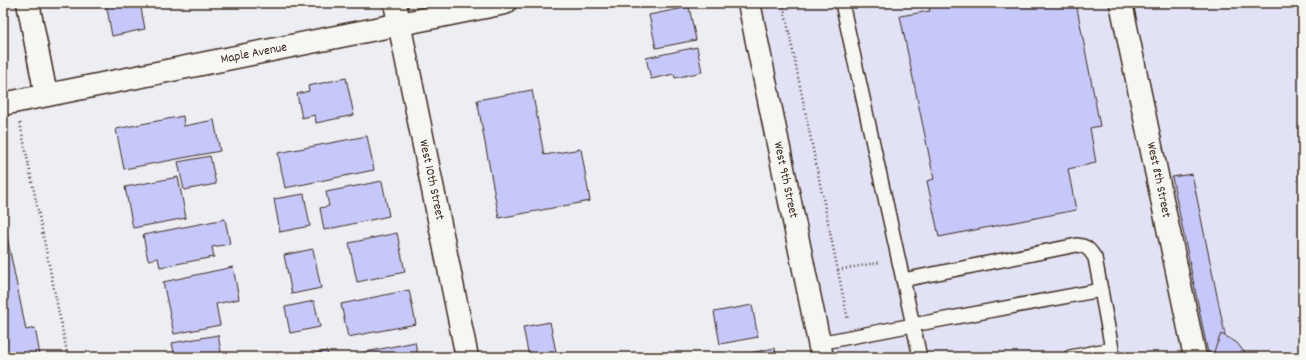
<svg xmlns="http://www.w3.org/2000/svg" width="1306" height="360" font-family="Dekko,sans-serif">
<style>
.built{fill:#e2e2f6}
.building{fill:#c7c8fa;stroke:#3b2a1e}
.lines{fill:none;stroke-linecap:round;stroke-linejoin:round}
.lane-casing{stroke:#3b2a1e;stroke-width:16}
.street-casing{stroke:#3b2a1e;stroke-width:25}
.secondary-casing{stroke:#3b2a1e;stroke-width:25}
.path{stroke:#3b2a1e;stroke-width:2.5;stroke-dasharray:1 3;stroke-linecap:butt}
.lane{stroke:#f6f6f2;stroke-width:13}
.street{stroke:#f6f6f2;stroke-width:22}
.secondary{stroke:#f6f6f2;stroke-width:22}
.labels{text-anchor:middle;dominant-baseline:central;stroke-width:3;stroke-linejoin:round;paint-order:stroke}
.street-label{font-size:13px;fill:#3b2a1e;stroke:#f6f6f2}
</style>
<rect width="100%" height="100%" fill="#ededf4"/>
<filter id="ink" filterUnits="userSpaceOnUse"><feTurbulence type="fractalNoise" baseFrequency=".025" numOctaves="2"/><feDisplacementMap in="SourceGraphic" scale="8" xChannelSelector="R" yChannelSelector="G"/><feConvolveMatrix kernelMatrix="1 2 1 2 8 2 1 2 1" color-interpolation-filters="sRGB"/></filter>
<g filter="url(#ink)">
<path class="built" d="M749,3h554v354h-481z"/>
<g class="building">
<path d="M106,3h36h-2l5,26 -33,7z"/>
<path d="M928,3h148l24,123 -10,2 6,35 -28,6 8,41 -137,27 -12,-56 7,-2 -34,-163 30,-5z"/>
<path d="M689,7l7,33 -40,8 -7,-33z"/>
<path d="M697,47l5,25 -27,6 -1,-4 -23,5 -5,-21z"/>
<path d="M346,78l8,37 -38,8 -1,-8 -13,3 -5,-24 12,-3 -1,-5z"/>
<path d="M532,90l12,65 37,-6 9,52 -91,17 -22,-118z"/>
<path d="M183,116l1,10 30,-6 6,31 -96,18 -8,-40z"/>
<path d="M367,136l7,34 -89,18 -7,-35z"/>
<path d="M210,156l6,28 -32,6 -6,-28z"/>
<path d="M1192,174l36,175 -20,4 -36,-176z"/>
<path d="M178,177l8,41 -53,10 -8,-41z"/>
<path d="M382,181l7,35 -65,14 -4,-22 9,-2 -3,-14z"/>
<path d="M304,194l6,32 -30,6 -6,-33z"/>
<path d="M3,217l23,113 9,-2 5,27 -11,2h-26z"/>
<path d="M225,219l5,25 -18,3 2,10 -54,10 -2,-9 -10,2 -5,-25z"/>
<path d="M397,233l8,39 -48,10 -8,-39z"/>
<path d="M313,249l8,39 -29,6 -8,-39z"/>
<path d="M233,267l6,32 -23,5 4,21 -46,9 -11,-52z"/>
<path d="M409,290l7,34 -68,13 -7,-33z"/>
<path d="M314,301l6,26 -30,6 -5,-26z"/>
<path d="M752,305l6,32 -38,7 -6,-32z"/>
<path d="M550,322l7,35h-28l-6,-30z"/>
<path d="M1221,334l8,4 8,5 11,14 -36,-1z"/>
<path d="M218,335l4,22h-47l-3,-14z"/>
<path d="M415,342l3,15h-56l-1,-4z"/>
<path d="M775,348l1,9h-46z"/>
<path d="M327,351l1,6h-28v-1z"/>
</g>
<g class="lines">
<g class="lane-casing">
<g id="lane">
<path d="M903,280l174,-35c10,1 13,5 18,13l17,91 -42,8"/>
<path d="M819,343l94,-18 -71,-322"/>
<path d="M920,357l-7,-32 188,-35"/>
</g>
</g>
<g class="street-casing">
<g id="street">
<path d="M28,3l18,92"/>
<path d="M1121,3l74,354"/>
<path d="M3,104l502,-101"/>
</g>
</g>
<g class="secondary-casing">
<g id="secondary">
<path d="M395,3l72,354"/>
<path d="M749,3l73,354"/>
</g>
</g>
<g class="path">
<path d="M783,3l65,317"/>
<path d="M20,123l48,234"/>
<path d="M838,270l43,-8"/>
</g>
<use href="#lane" class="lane"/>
<use href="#street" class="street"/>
<use href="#secondary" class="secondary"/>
</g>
</g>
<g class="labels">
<g class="street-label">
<text transform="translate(254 54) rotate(-11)">Maple Avenue</text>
<text transform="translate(431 180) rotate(78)">West 10th Street</text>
<text transform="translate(785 180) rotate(78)">West 9th Street</text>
<text transform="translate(1158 180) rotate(78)">West 8th Street</text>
</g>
</g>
<rect width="1306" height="360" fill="none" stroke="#f6f6f2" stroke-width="16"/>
<rect x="8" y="8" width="1290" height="344" fill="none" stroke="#3b2a1e" stroke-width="1.5" filter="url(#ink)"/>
</svg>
